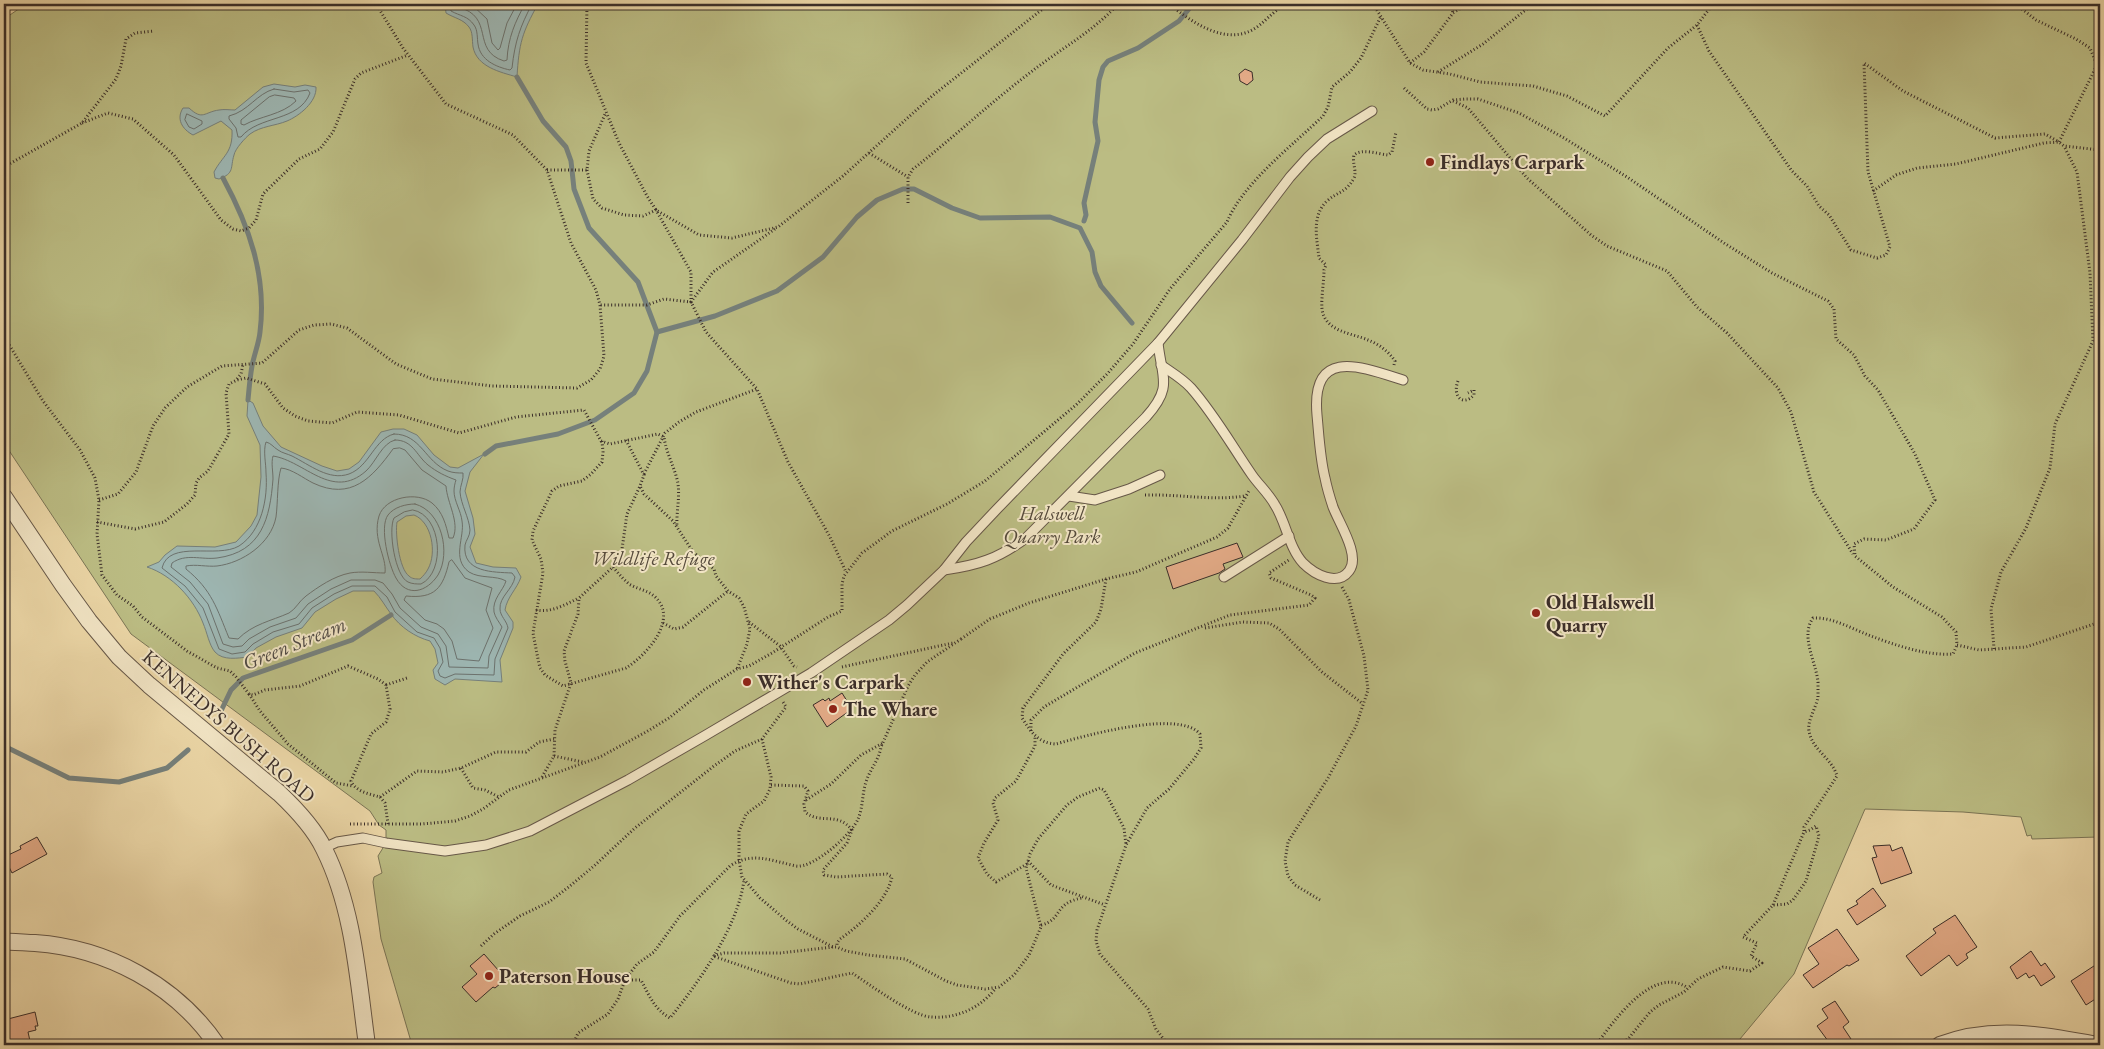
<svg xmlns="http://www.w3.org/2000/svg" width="2104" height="1049" font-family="'EB Garamond',serif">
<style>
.green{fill:#bbbc83;stroke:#7b7556}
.water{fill:#9db6b2;stroke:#76807b;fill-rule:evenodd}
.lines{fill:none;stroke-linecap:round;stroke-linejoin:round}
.shore{stroke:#6c726e;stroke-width:1}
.stream{stroke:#76807b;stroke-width:5}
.building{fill:#e2aa86;stroke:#3b2e29}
.service-casing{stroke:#675848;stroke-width:11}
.minor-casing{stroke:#675848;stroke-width:18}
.path{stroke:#3b2e29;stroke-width:3;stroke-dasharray:1 2.5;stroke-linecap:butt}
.service{stroke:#f1e4c4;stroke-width:9}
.minor{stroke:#f1e4c4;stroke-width:16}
.poi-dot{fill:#8f2418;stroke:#f1e4c4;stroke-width:2}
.labels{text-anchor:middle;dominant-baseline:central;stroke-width:4;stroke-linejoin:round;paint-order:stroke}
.poi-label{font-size:20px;font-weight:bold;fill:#3b2e29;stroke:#f1e4c4;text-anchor:start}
.park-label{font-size:20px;font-style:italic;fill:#554a3b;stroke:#f1e4c4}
.street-label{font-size:20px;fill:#3b2e29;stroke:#f1e4c4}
.water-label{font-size:21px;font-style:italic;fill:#4f4944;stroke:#f1e4c4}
</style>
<rect width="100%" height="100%" fill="#ead5a5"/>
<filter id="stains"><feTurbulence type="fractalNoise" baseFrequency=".004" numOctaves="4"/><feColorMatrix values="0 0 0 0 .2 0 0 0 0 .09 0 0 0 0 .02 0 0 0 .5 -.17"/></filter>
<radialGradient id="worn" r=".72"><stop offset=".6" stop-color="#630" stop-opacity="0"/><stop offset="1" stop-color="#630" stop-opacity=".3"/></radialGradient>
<path class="green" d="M26,4h2074v831l-2,2 -66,2 -1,-4 -4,1 -6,-19 -58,-5 -98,-3 -71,165 -59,71h-1323l-31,-106 -8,-57 1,-5 8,-4 -4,-17 8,-13v-13l-7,-5 -9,-14 -239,-177 -127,-191v-424z"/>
<g class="water">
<path d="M445,4h93c-16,29 -19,39 -21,73 -17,-5 -40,-10 -44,-30 -1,-7 0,-15 -4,-20 -6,-8 -15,-9 -23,-14z"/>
<path d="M274,84l21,3 10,-2 11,2c1,15 -17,29 -29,34 -12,5 -26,5 -37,13 -5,4 -15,15 -16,21 -4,13 1,18 -15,24l-4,-1 -1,-6c9,-17 19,-19 18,-42l-11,-9 -28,14c-11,-6 -17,-16 -10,-27h6c14,13 15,4 30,2 5,-1 11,0 16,0l28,-23z"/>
<path d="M248,400l5,3 10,23 18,21 41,19 15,5 12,-2 10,-7 22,-30 12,-3h11l13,6 17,20 16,12 8,1 26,-14 -14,18 -5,19 8,27 2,16 -5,13 6,16 17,4 23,1 5,9c-4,12 -14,20 -16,33l8,12v6l-13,32 2,22 -47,-3 -10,6 -10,-6 -2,-9 5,-7 -3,-14 -5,-8c-15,-4 -30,-14 -39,-27 -6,-8 -10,-16 -17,-23h-21l-17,8 -21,13 -13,16 -26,9 -20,11 -8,9c-10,1 -25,4 -33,-5 -6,-7 -8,-20 -12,-29 -9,-24 -31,-48 -56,-56l12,-5 6,-7 12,-9 38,1 21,-5 15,-16 6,-11 4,-38 -1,-32 -13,-29zM414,515c18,7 23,38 14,54 -2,4 -5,7 -8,10 -4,0 -8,0 -11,-3 -10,-7 -14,-43 -12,-54l9,-6z"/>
</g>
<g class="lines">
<g class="shore">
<path d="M450,4l1,7c9,5 17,5 23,14 4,5 3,14 4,19 2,16 18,23 32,26l2,-2c3,-27 8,-41 20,-64"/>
<path d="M457,4l1,3c38,10 12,43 46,54l3,-1c1,-22 8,-38 18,-56"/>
<path d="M471,4l16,15 5,24 6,7 2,-2 7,-25 10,-19"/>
<path d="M274,89l20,3 14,-2 2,3c-11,29 -51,22 -69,44h-3l-2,-9 -7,-9v-3c20,-5 27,-22 45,-27z"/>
<path d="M275,95l19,3 2,3c-14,14 -36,15 -52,24l-3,-1v-4l28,-23z"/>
<path d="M187,114l15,7v3l-8,5 -5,-2 -4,-7z"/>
<path d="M394,434c27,0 31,28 54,37 5,2 11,2 15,2 1,6 -3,13 -3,19 1,13 9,25 10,38 0,6 -4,10 -5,15 -3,28 29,27 47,28l3,4c-2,12 -16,20 -15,32 0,7 7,12 8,19l-13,31 -1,16 -39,-1 -10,4 -5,-2 -2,-5 5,-9 -3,-14 -6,-10 -17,-6 -22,-20 -8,-15 -12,-11h-23l-18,8 -22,14 -13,16 -26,8 -20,12 -8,8 -13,2 -13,-5 -16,-41 -18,-22 -23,-18c7,-29 55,-9 77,-22 23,-15 29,-48 27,-73 0,-10 -3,-22 0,-31 5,1 7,5 12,8 4,3 10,4 14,6 18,9 37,25 57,18 21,-8 25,-35 45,-40z"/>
<path d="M395,440c18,0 21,15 33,25 9,7 17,11 28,15 -1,3 -2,7 -2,11 0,10 7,20 8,30 3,16 -11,38 7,51 11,7 27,3 37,9 -3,10 -14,18 -12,31 1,5 5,10 8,15l-13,29 -1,12 -39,-1 -3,-21 -8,-12 -17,-7 -21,-19 -8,-14 -9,-11 -8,-3h-24l-20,9 -23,15 -12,14 -26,9 -21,12 -7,7 -9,1 -10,-3 -15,-40 -18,-22 -19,-15 1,-4c14,-10 29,-3 45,-5 45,-6 53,-40 56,-79 0,-8 -2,-16 0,-23 32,5 59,45 93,15 10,-9 16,-28 29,-31z"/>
<path d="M400,448l5,2 17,20 24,16c1,17 14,36 7,52h-4c-3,-13 -6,-26 -17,-35 -15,-12 -47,-6 -53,13 -7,24 8,40 6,57 -11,0 -24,-2 -35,0 -16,3 -32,14 -44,23 -7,5 -10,13 -17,17 -18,8 -36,11 -51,26l-9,-1c-12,-29 -17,-48 -43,-69v-3c10,-2 21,1 31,0 25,-3 54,-22 59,-49 2,-15 1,-36 5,-49 11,1 22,10 32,15 38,18 59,-5 80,-34z"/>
<path d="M415,504c27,7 36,49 23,71 -11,17 -31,23 -42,3 -7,-12 -17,-51 -8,-63 6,-8 18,-11 27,-11z"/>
<path d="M413,510c29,5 33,62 8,74 -4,0 -9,0 -13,-2 -13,-6 -20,-52 -14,-64l10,-6z"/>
<path d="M452,560l13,18 27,10 -6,22 7,18 -14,33 -22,-2 -5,-18 -8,-12 -7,-5 -12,-4 -21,-20 2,-4c29,3 37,-8 43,-34z"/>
</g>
<g class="stream">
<path d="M517,77l26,44 23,26 5,14 3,28 15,39 49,54 19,50 58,-16 62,-25 46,-34 34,-40 20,-17 26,-11h11l38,19 28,10 70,-1 30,11 12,24 3,20 6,14 31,37"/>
<path d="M223,178c26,48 44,98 37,154 -1,11 -6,23 -8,34 -2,11 -3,23 -4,34"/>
<path d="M1084,221l2,-6 -2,-12 14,-62 -3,-19 4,-42 4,-13 5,-6 30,-13 41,-27 14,-17"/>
<path d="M485,454l11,-8 62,-12 37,-14 39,-27 13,-22 10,-39"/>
<path d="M220,713l11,-23 12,-12 109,-38 39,-25"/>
<path d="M4,746l65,32 50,4 48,-14 21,-18"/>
</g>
</g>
<g class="building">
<path d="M1245,69l7,3 1,8 -6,5 -7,-4 -1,-7z"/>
<path d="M1237,543l6,14 -20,7 2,5 -6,4 -46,16 -7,-22z"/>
<path d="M842,693l10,16 -25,18 -14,-22 10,-6 2,2 4,-3 1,3z"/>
<path d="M37,837l10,17 -35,19 -8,-16 17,-8 -1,-3z"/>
<path d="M1890,845l2,6 10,-4 10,26 -31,11 -9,-26 5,-1 -4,-11z"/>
<path d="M1873,888l13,18 -29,19 -10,-15 11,-6 -2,-3z"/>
<path d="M1955,915l22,32 -11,7 2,4 -11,8 -8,-11 -28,21 -15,-20 30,-23 -3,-4z"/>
<path d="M1837,929l22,31 -10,6 -2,-1 -34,23 -10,-13 16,-11 -11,-16z"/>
<path d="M2031,951l10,15 4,-3 10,14 -14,9 -7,-11 -5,3 -3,-5 -9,6 -7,-12z"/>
<path d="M484,954l22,25 -11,9 -2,-1 -17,15 -14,-15 15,-13 -7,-8z"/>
<path d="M2100,962v34l-14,9 -15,-24z"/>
<path d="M1835,1001l14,21 -6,5 12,18h-24l-14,-19 11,-8 -6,-9z"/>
<path d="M35,1012l3,14h-3l1,4 -8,2 2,9 -20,4 -1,-5h-3l-2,-9v-11z"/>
</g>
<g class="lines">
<g class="service-casing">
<g id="service">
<path d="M1161,365c10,7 22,14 30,23 23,26 41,58 61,87 7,10 17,19 23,30 11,17 14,43 28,58 11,11 34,24 46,8 12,-15 -10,-48 -16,-64 -3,-9 -6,-19 -8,-29 -5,-20 -6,-42 -8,-63 -6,-68 43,-49 86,-35"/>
<path d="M1069,496l26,4 34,-11 31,-14"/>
<path d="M944,570c35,-5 53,-11 82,-32l120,-121c27,-30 16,-38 12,-74"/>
<path d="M1224,577l65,-41"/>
<path d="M324,848l13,-6 26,-4 23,5 59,8 41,-6 44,-14 98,-51 78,-45 105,-62 78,-53 18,-15 37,-35 22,-28 32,-34 160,-165 84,-103 48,-63 18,-20 19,-18 45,-28"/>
</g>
</g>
<g class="minor-casing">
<g id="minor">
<path d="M4,497l59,88 26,36 30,36 30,28 130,108c17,16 35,35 45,56 30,60 34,131 43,196"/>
<path d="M4,942c10,-1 21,1 31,1 72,5 141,42 182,102"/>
<path d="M1940,1045c52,-20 104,-10 157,0"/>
</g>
</g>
<g class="path">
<path d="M587,4l-1,59 33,80 28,53 9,14 43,25 33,3 46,-11 65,-51 89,-80 117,-92"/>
<path d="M1169,4c23,18 58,44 88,23 11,-8 18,-18 31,-23"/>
<path d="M1373,4l37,59 13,7 27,4 30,8 53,4 34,10 38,20 63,-68 29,-23 16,-21"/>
<path d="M1451,4l2,9"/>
<path d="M4,13l13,-9"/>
<path d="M1697,25l12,26 83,120 15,15 12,20 10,9 22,35 26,8 9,-3 4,-8 -22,-75 -4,-109 39,28 92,47 50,-4 14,8 38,-77 -7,-17 -14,-9 -40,-19 -14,-11 2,-5"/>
<path d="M1410,63l14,-11 29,-39 14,-9"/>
<path d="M1438,72l45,-28 50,-40"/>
<path d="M1404,88l23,21 5,1 6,-1 15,-9 12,-1h13l41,14 45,25 63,39 97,66 48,30 56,28 6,8 2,30 18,16 11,21 13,14 37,64 20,46 -21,29 -28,11 -22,-1 -10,5 1,12 38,31 49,30 14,15 1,13"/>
<path d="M1453,101l15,7 59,70 64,57 16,11 60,25 30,36 30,26 51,55 13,24 23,80 39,62"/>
<path d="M82,123l26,-10 25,6 41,36 47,65 12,9 8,2 8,-3 7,-8 7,-26 36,-35 21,-10 13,-17 22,-53 6,-6 47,-18"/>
<path d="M869,153l39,24"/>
<path d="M4,167l78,-44 34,-44 5,-13 5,-27 9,-6 19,-2"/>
<path d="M547,170h40l2,-19 17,-39"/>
<path d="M587,170l6,29 9,9 22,7 19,1 13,-6 35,62v30l-27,-3 -17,6h-47"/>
<path d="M1873,191l23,-16 21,-7 39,-4 88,-21 15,-1 5,4 36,4"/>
<path d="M908,203v-26l5,-8c40,-31 77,-66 118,-97 28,-22 63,-41 87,-68"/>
<path d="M775,229l-62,43 -22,30 15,30 51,57 31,73 42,75 16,35"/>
<path d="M4,336l39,65 37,49 15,28 4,22 -2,34 5,41 15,20 16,11 9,11 45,34 30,17 13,3 6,6 13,17 4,1 12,-5 35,-4 48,-20 30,13 8,6 4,24 -4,13 -15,12 -20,47c5,11 19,13 29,16l5,6 3,21"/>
<path d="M1394,365l1,-4c-6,-9 -16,-17 -27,-21 -16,-7 -43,-8 -46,-31 -1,-10 2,-28 2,-39l2,-5 -7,-7c-2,-19 -8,-42 8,-57 10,-9 19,-8 27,-23 3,-7 -2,-15 0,-23 8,-7 24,-1 34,0l4,-3 4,-20"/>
<path d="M237,379l4,-5 2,-10"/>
<path d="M1458,381c-6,15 5,26 16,14v-5l-6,3"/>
<path d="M626,440l18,35 -4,11 4,8 29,27 20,31 21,17 2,7 12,15 11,7 5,9 6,22 -3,15 -10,25"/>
<path d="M602,441l1,11 -1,10 -11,12 -9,7 -23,5 -7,5 -19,40 -1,9 9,19 2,14 -10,60 5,26 2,9 5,7 18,11 63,-18c21,-13 54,-50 28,-72 -7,-6 -17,-7 -25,-12 -6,-5 -11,-11 -16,-17"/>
<path d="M644,474l21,-41 14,-11 17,-10 61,-23"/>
<path d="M1145,495c34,-1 67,6 100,1"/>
<path d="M99,500l19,-6 18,-22 17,-46 12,-18 22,-21 35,-21 40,-3 37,-33 15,-5 17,-1 16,4 49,36 36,15 60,7 85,2 14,-8 9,-11 4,-13 -4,-51 -4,-15 -25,-47 -24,-73 -34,-35 -67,-31 -43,-56 -27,-44"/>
<path d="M97,522l38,7 29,-7 23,-18 8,-9 1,-12 3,-5 9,-7 21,-37 -3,-41 3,-9 8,-4 9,-2 19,6 18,24 12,8 13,5 24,2 25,-11 42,3 60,18 57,-16 68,-7 17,31 9,3 48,-10 6,3c2,15 9,27 13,42 4,16 -1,32 0,48"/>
<path d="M1106,579l-5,30 -5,13 -33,32 -40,54 -1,10c9,14 16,25 34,26 28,-8 123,-35 144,-10l1,14 -7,11 -25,30 -22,19 -21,37 -29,85 -1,11 4,13 48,55 8,20 12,16"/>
<path d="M536,610c16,3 30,-6 43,-12"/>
<path d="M749,622l31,24 14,20 3,1"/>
<path d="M663,623l11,6 9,-2 45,-36"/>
<path d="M1205,628l38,-6 26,1 10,6 43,43 41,32"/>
<path d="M961,639l29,-20 39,-16 77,-24 30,-7 81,-35 11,-9 22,-39"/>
<path d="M1957,645l22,5 47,-3 74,-25"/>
<path d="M1994,649l-3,-40 10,-37 25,-44 24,-60 5,-44 38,-83 -3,-68 -13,-101 -13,-26"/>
<path d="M842,667l111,-24"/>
<path d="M386,685l21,-7"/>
<path d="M249,694l11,17 28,33 48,39 17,3"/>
<path d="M1031,731v-11l13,-13 91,-54 95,-38 79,-10 6,-7 -4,-3 -40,-17 -2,-5 20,-13"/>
<path d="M762,739l9,38 -1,12 -6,12 -18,13 -7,17v29l3,17 18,21 27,23 11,8 35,18h4l9,4 22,4 37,4 41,22 11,4 28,4 14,-2 15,-12 15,-20 12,-28 -15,-59 4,-14 8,-15 29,-34 11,-8 22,-9 4,2 20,38 2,17"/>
<path d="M554,756l29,6"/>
<path d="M461,768l12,20 12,2 14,7"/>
<path d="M542,777l12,-21 1,-26 16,-47 -6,-22 -1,-10 14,-37 1,-16 34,-31 6,-9 3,-9 5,-35 13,-28"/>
<path d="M771,785l33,1 4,5 -4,13 1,8c16,13 32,-1 47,18l-5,13 -24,27 1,5 12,2 51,-3 5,3c-5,24 -33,49 -52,62l-3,4v4"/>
<path d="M380,797l37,-26 26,1 18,-4 35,-16h30l13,-10 15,-3"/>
<path d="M806,800l25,-16 30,-29 22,-12"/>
<path d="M350,824h72l33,-3 15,-5 13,-7 26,-19 91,-33 46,-25 23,-14 35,-28 33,-21 12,-3 23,-13 56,-36 14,-6v-27l2,-8 18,-23 30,-22 55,-27 38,-23 91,-76 32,-32 25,-29 37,-55 57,-67c16,-39 66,-77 96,-106l5,-9 4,-20 18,-15 11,-14 20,-42"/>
<path d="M1028,861l23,24 54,20"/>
<path d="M1027,864l-31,18 -9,-8 -9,-16 6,-15 14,-23 -5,-17 2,-5 21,-17 19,-35v-9"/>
<path d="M1320,900l-25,-15 -7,-9 -3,-15 3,-19 40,-64 28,-52 12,-36 -4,-34 -15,-56 -7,-13"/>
<path d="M1773,905l31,-73"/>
<path d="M1041,925c22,-5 12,-22 41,-27"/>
<path d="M481,946l13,-12 26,-18 29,-14 21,-16 24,-20 41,-38 79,-62 21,-15 27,-12 24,-32 -3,-5"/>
<path d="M833,947l-53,6h-56l-11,3 78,27 9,1 52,-11c17,11 60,43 79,44 26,2 49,-9 65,-29"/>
<path d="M625,980h16c8,15 13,29 29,38 29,-36 68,-91 74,-138"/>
<path d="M573,1045l5,-12 30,-19 10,-15 7,-19 12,-16 17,-12 26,-36 50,-50c22,-15 42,-5 66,0 17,3 56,-32 62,-47 5,-11 4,-25 8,-37 4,-13 13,-22 15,-35l27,-61 7,-11 12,-13 34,-23"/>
<path d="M1596,1045c18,-24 57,-81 92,-57"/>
<path d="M1617,1045l11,-6 22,-27 9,-7 25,-13 14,-13 25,-12 27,4 12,-8 -11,-7 6,-13 -14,-6 30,-32 14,-1 6,-4 13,-19 13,-45 -3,-10 -6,4 -6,2v-5l33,-51c-5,-18 -25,-26 -28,-45 -2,-10 7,-23 9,-34 0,-5 0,-10 0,-15 -2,-20 -18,-46 -5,-64 20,-1 39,11 58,18 24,9 55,20 82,18l4,-9"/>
</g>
<use href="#service" class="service"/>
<use href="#minor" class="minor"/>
</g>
<g class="poi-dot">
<circle cx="1430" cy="162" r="5"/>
<circle cx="1536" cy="613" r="5"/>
<circle cx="747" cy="682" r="5"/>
<circle cx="833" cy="709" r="5"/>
<circle cx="489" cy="976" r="5"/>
</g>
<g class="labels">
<g class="poi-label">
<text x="1440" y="162">Findlays Carpark</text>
<text x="1546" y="602">Old Halswell<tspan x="1546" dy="23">Quarry</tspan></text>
<text x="757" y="682">Wither's Carpark</text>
<text x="843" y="709">The Whare</text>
<text x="499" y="976">Paterson House</text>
</g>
<g class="park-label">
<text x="1052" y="513">Halswell<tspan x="1052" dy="23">Quarry Park</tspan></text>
<text x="653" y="558">Wildlife Refuge</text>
</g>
<g class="street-label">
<text transform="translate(229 726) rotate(41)">KENNEDYS BUSH ROAD</text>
</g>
<g class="water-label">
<text transform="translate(294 643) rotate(-22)">Green Stream</text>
</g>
</g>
<rect width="2104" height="1049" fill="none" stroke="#ead5a5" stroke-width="20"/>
<rect x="5" y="5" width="2094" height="1039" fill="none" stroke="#3b2e29" stroke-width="2.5"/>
<rect x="10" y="10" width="2084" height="1029" fill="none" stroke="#3b2e29"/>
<rect width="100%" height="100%" filter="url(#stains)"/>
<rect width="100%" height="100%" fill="url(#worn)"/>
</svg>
